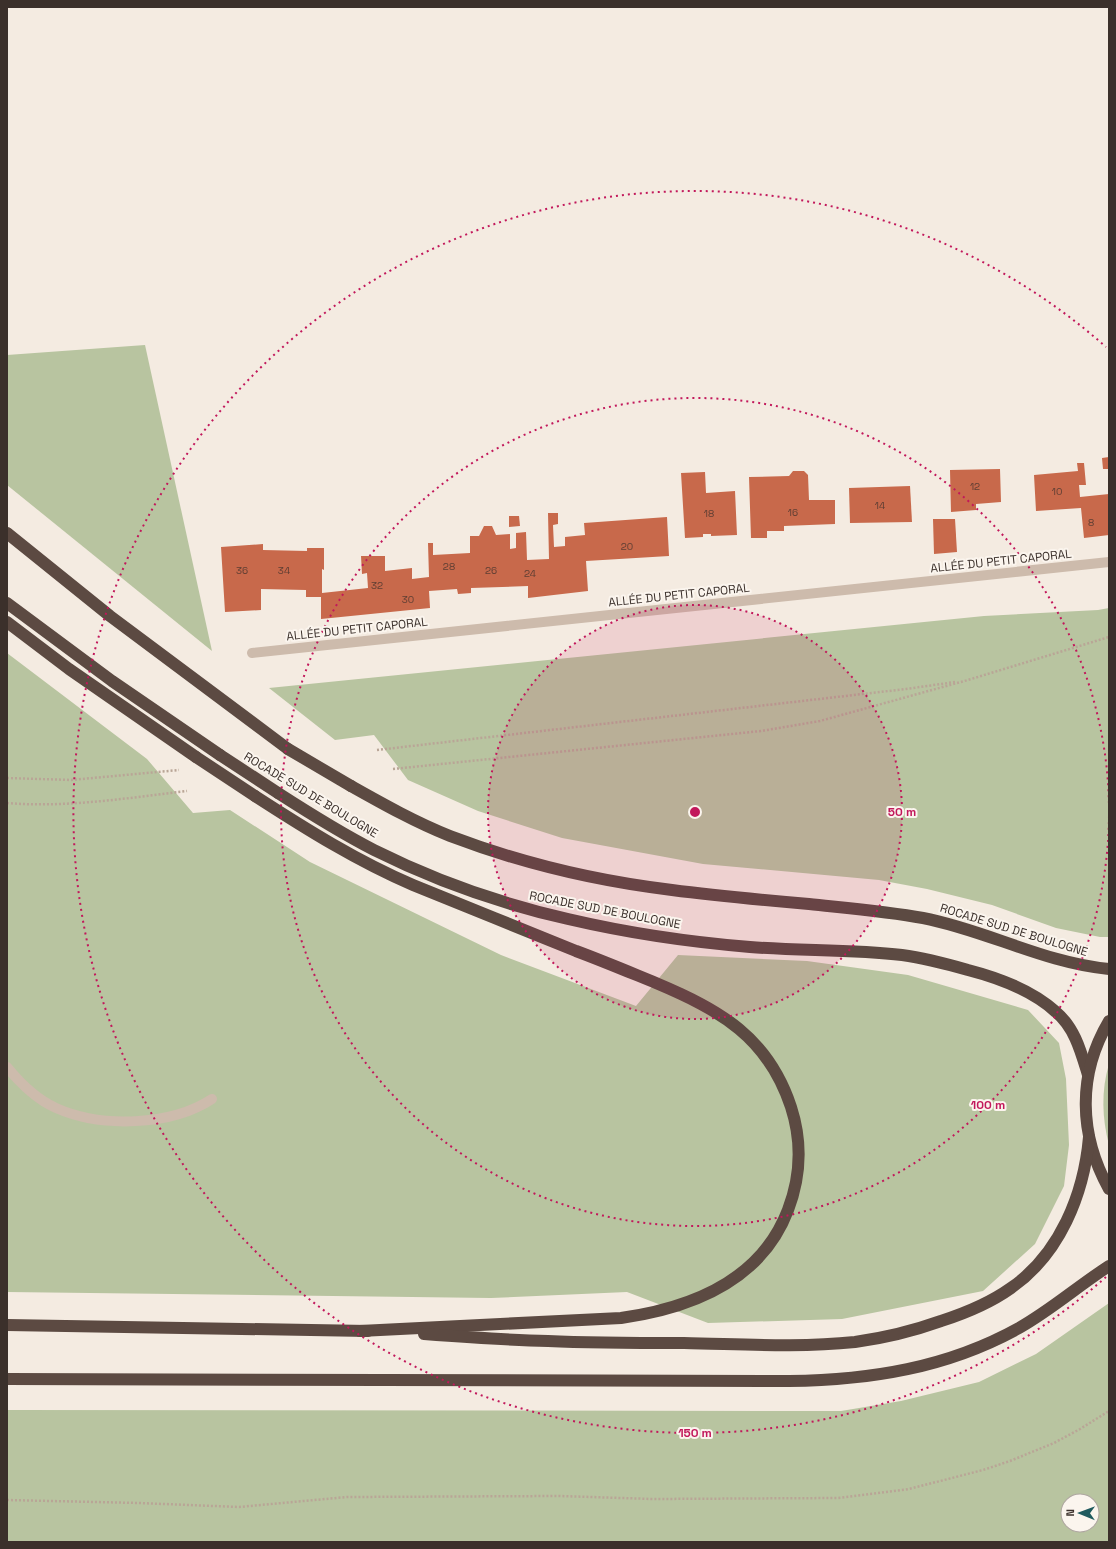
<svg xmlns="http://www.w3.org/2000/svg" width="1116" height="1549" font-family="'Space Grotesk',sans-serif">
<style>
.green{fill:#b8c4a0;fill-rule:evenodd}
.building{fill:#c8694b}
.lines{fill:none;stroke-linecap:round;stroke-linejoin:round}
.path{stroke:#b9a596;stroke-width:2.5;stroke-dasharray:2 2;stroke-linecap:butt}
.lane{stroke:#cdbbac;stroke-width:10}
.street{stroke:#cdbbac;stroke-width:10}
.highway{stroke:#5c4a42;stroke-width:12}
.highway-bridge{stroke:#5c4a42;stroke-width:12}
.ring{fill:none;stroke:#c2185b;stroke-width:2;stroke-dasharray:2 4}
.labels{text-anchor:middle;dominant-baseline:central;stroke-width:4;stroke-linejoin:round;paint-order:stroke}
.number-label{font-size:10px;fill:#5e3e33}
.street-label{font-size:12px;fill:#3b302b;stroke:#fbf5ee}
.centre{fill:#c2185b;stroke:#fbf5ee;stroke-width:2}
.ring-label{font-size:12px;text-anchor:middle;font-weight:bold;fill:#c2185b;stroke:#fbf5ee;stroke-width:4;stroke-linejoin:round;paint-order:stroke}
</style>
<rect width="100%" height="100%" fill="#f4ebe1"/>
<g class="green">
<path d="M145,345l67,306 -205,-166v-130z"/>
<path d="M1109,608v329h-9l-44,-9 -64,-23 -65,-16 -48,-9 -176,-16 -141,-26 -84,-27 -70,-31 -34,-45 -39,5 -66,-52 715,-72 114,-6z"/>
<path d="M7,653l140,106 46,54 37,-3 80,52 191,93 135,51 42,-51 129,6 101,14 120,35 31,33 7,36 3,66 -5,41 -29,58 -52,47 -141,28 -134,4 -81,-31 -136,6 -484,-6z"/>
<path d="M1109,1064v81c-7,-26 -8,-55 0,-81z"/>
<path d="M1109,1303v239h-1102v-132l834,1 60,-10 78,-19 57,-28zM1068,1501h24v24h-24z"/>
</g>
<g class="building">
<path d="M1109,457v12h-6l-1,-11z"/>
<path d="M1077,463h7l2,22h-7l1,12 29,-3v41l-25,3 -3,-30 -45,3 -2,-36 44,-4z"/>
<path d="M1000,469l1,33 -25,2v6l-25,2 -1,-42z"/>
<path d="M793,471h11l4,4 1,25h26v24l-51,2v5h-17v7h-16l-2,-61 40,-1z"/>
<path d="M705,472l1,21 29,-2 2,44 -26,1v-2h-8v3l-18,1 -4,-65z"/>
<path d="M910,486l2,36 -62,1 -1,-35z"/>
<path d="M548,513h10v11l-5,1 1,22 11,-1v-9l20,-2 -1,-12 83,-6 2,39 -83,5 2,30 -60,7v-12l-57,2v5l-13,1 -1,-5 -28,2 1,17 -109,11v-22h-15v-7l-45,-1v21l-36,2 -4,-65 42,-3v6l44,1v-3h17v22l-2,-1v24l46,-5 -1,-15 -5,1 -1,-18h24v15l27,-3v11l17,-2 -1,-34h5v12l37,-2v-17h9l5,-10h8l4,9 14,-1v15l6,-1v-15l10,-1 1,28 22,-1z"/>
<path d="M509,516h10l1,10 -11,1z"/>
<path d="M933,519h22l2,33 -23,2z"/>
</g>
<g class="lines">
<g class="path">
<path d="M377,750l529,-61 49,-7"/>
<path d="M393,769l368,-38 59,-10 148,-41 141,-43"/>
<path d="M7,778l64,2 108,-10"/>
<path d="M7,803c60,5 120,-5 180,-12"/>
<path d="M7,1500l132,3 100,4 108,-10 213,-1 92,3 186,-1 71,-9 74,-19 27,-9 44,-18 26,-14 29,-18"/>
</g>
<path class="lane" d="M7,1067c13,16 29,32 49,41 45,20 115,18 156,-9"/>
<path class="street" d="M252,653l857,-91"/>
<g class="highway">
<path d="M7,533l103,83 178,133"/>
<path d="M7,603l105,78 108,74"/>
<path d="M7,622l62,47 127,88"/>
<path d="M351,786c32,18 64,36 99,50 71,27 147,45 222,54 46,6 91,10 137,14 38,4 77,7 114,14 63,12 121,45 186,51"/>
<path d="M278,793c31,20 63,40 96,57 62,31 128,54 194,69 60,14 121,23 182,28 51,4 102,2 152,8 22,3 45,9 66,15 31,8 64,20 88,42 19,16 25,40 32,63"/>
<path d="M255,796c51,33 102,65 158,89 54,22 109,44 163,66 27,10 53,21 80,32 64,27 112,54 135,124 11,34 10,69 -3,103 -27,71 -96,98 -167,108l-261,13"/>
<path d="M1109,1021c-32,54 -30,114 0,168"/>
<path d="M7,1325l361,6"/>
<path d="M424,1334c41,3 83,6 124,7 45,2 91,2 136,2 57,1 114,5 171,-1 29,-4 58,-11 86,-21 25,-8 49,-18 70,-33 49,-34 73,-94 78,-151"/>
<path d="M7,1379l782,2c81,-1 158,-13 230,-53 32,-18 59,-42 90,-62"/>
</g>
<g class="highway-bridge">
<path d="M288,749l63,37"/>
<path d="M220,755l58,38"/>
<path d="M196,757l59,39"/>
</g>
</g>
<circle cx="695" cy="812" r="207" fill="#c2185b" fill-opacity=".12"/>
<g class="ring">
<circle cx="695" cy="812" r="207"/>
<path d="M1109 816A414 414 0 1 1 1109 808"/>
<path d="M1106 1277A621 621 0 1 1 1106 347"/>
</g>
<g class="labels">
<g class="number-label">
<text x="975" y="486">12</text>
<text x="1057" y="491">10</text>
<text x="880" y="505">14</text>
<text x="793" y="512">16</text>
<text x="709" y="513">18</text>
<text x="1091" y="522">8</text>
<text x="627" y="546">20</text>
<text x="449" y="566">28</text>
<text x="242" y="570">36</text>
<text x="284" y="570">34</text>
<text x="491" y="570">26</text>
<text x="530" y="573">24</text>
<text x="377" y="585">32</text>
<text x="408" y="599">30</text>
</g>
<g class="street-label">
<text transform="translate(1001 561) rotate(-6)">ALLÉE DU PETIT CAPORAL</text>
<text transform="translate(679 595) rotate(-6)">ALLÉE DU PETIT CAPORAL</text>
<text transform="translate(357 629) rotate(-6)">ALLÉE DU PETIT CAPORAL</text>
<text transform="translate(311 795) rotate(31)">ROCADE SUD DE BOULOGNE</text>
<text transform="translate(605 910) rotate(11)">ROCADE SUD DE BOULOGNE</text>
<text transform="translate(1014 930) rotate(17)">ROCADE SUD DE BOULOGNE</text>
</g>
</g>
<circle cx="695" cy="812" r="6" class="centre"/>
<g class="ring-label">
<text x="902" y="816">50 m</text>
<text x="988" y="1109">100 m</text>
<text x="695" y="1437">150 m</text>
</g>
<rect width="1116" height="1549" fill="none" stroke="#3b302b" stroke-width="16"/>
<g transform="translate(1080 1513) rotate(271)"><circle r="19" fill="#fbf5ee" stroke="#aea6a0"/>
<path d="M0-3L7 15L0 10L-7 15Z" fill="#1f5a5e"/>
<text y="-6" font-size="11" font-weight="bold" text-anchor="middle" fill="#3b302b">N</text>
</g>
</svg>
